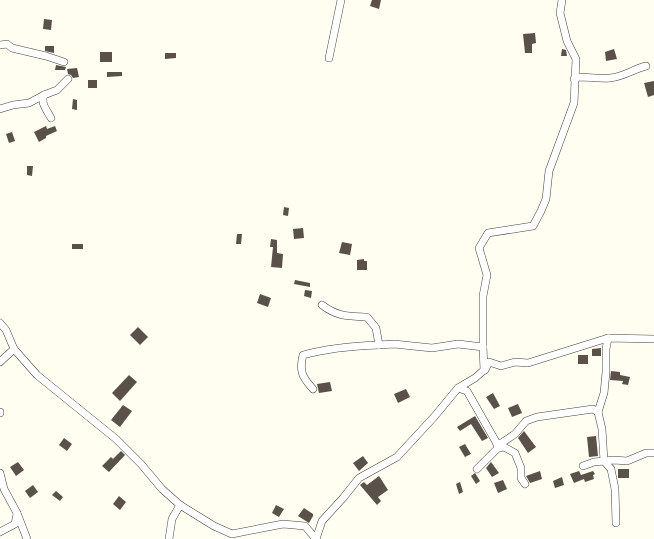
<svg xmlns="http://www.w3.org/2000/svg" width="654" height="539" font-family="Literata,serif">
<style>
.building{fill:#59514a}
.lines{fill:none;stroke-linecap:round;stroke-linejoin:round}
.street-casing{stroke:#424242;stroke-width:8}
.street{stroke:#fff;stroke-width:7}
</style>
<rect width="100%" height="100%" fill="#fffef0"/>
<g class="building">
<path d="M372,0h9l-2,9 -9,-3z"/>
<path d="M44,19l8,1 -1,10 -8,-1z"/>
<path d="M535,33l1,10 -4,1v9h-7l-2,-19z"/>
<path d="M45,46h9v7l-9,-2z"/>
<path d="M562,49l4,1 1,6h-6z"/>
<path d="M614,49l3,10 -11,2 -1,-9z"/>
<rect x="100" y="52" width="12" height="10"/>
<path d="M165,53h11v5l-11,1z"/>
<path d="M56,65l10,2 -1,3h-10z"/>
<path d="M77,68l2,9 -6,1 -2,-3 -3,-1 -1,-5z"/>
<path d="M107,72h15v4l-15,1z"/>
<rect x="88" y="80" width="9" height="8"/>
<path d="M654,81v14l-6,2 -4,-14z"/>
<path d="M73,99l4,1v10l-5,-1z"/>
<path d="M46,126l1,3 8,-3 2,5 -11,5v2l-7,4 -5,-10z"/>
<path d="M12,132l3,9 -6,2 -3,-9z"/>
<path d="M27,166h6l-1,10 -5,-1z"/>
<path d="M284,207l5,1 -1,8 -5,-1z"/>
<path d="M303,228l1,10 -10,1 -1,-10z"/>
<path d="M237,234h5l-1,10h-5z"/>
<path d="M271,239l6,1v13l6,1 -1,14 -11,-1 2,-20h-3z"/>
<path d="M342,242l10,2 -2,11 -11,-2z"/>
<rect x="72" y="244" width="11" height="5"/>
<path d="M364,259v2h3v9h-10v-10z"/>
<path d="M295,280l15,3v4l-16,-3z"/>
<path d="M305,290l7,1 -1,7 -7,-2z"/>
<path d="M260,294l11,4 -3,9 -11,-4z"/>
<path d="M138,327l10,10 -8,8 -10,-10z"/>
<path d="M601,348v8h-9v-7z"/>
<rect x="578" y="355" width="10" height="9"/>
<path d="M611,371l9,1v3l10,2 -2,8 -6,-1 1,-3 -13,-1z"/>
<path d="M129,375l8,7 -17,19 -8,-8z"/>
<path d="M330,382l2,9 -13,2 -2,-9z"/>
<path d="M406,389l4,8 -12,6 -4,-9z"/>
<path d="M493,393l7,13 -6,3 -8,-12z"/>
<path d="M518,404l4,9 -10,4 -4,-9z"/>
<path d="M123,405l9,6 -12,16 -9,-7z"/>
<path d="M475,416l13,22 -6,3 -11,-17 -11,7 -3,-4z"/>
<path d="M524,431l12,16 -8,6 -10,-15z"/>
<path d="M596,436l2,20 -9,1 -2,-20z"/>
<path d="M64,438l8,6 -5,7 -8,-6z"/>
<path d="M465,444l6,10 -6,3 -6,-10z"/>
<path d="M121,451l4,4 -16,17 -7,-6 9,-9 2,2z"/>
<path d="M363,456l5,7 -9,8 -6,-8z"/>
<path d="M18,462l6,8 -8,6 -6,-9z"/>
<path d="M491,462l8,11 -7,4 -6,-9z"/>
<rect x="618" y="469" width="11" height="9"/>
<path d="M540,471l2,8 -12,4 -4,-7z"/>
<path d="M579,471l2,4 12,-4 2,3 -2,1 1,4 -9,3 -1,-3 -10,4 -4,-9z"/>
<path d="M475,473l5,8 -4,3 -5,-8z"/>
<path d="M379,476l9,14 -10,7 3,4 -4,4 -17,-20 4,-3 3,3z"/>
<path d="M562,477l2,8 -9,3 -2,-7z"/>
<path d="M503,480l4,9 -9,4 -4,-10z"/>
<path d="M460,482l3,10 -4,2 -3,-10z"/>
<path d="M33,485l5,7 -8,6 -5,-7z"/>
<path d="M56,491l7,6 -3,4 -8,-6z"/>
<path d="M119,496l7,6 -6,8 -7,-6z"/>
<path d="M276,505l8,4 -5,8 -7,-4z"/>
<path d="M304,508l9,6v2l-4,7 -11,-7z"/>
</g>
<g class="lines">
<g class="street-casing">
<g id="street">
<path d="M0,45l7,-1 5,4 34,8 18,6"/>
<path d="M329,58l12,-58"/>
<path d="M574,79l5,-2c10,0 21,2 31,1 13,-1 24,-9 36,-12"/>
<path d="M44,95c-4,8 3,15 7,23"/>
<path d="M0,109l13,-4 16,-2 15,-8 13,-5 11,-11"/>
<path d="M0,323l6,7 8,19 23,26 79,64 25,25 21,25 18,16 34,21 18,8 51,-10 22,2 11,13"/>
<path d="M483,347v-51l4,-21 -8,-27 9,-15 45,-7 8,-15 5,-12 3,-28 25,-68 2,-44 -9,-18 -7,-28 2,-13"/>
<path d="M0,362l14,-13"/>
<path d="M485,370l4,-8 12,4 14,-4 13,1 80,-25 46,1"/>
<path d="M458,388l9,3 29,51 2,6 -21,21"/>
<path d="M313,389c-11,-12 -14,-18 -10,-34 25,-7 50,-9 76,-10"/>
<path d="M0,412v1"/>
<path d="M583,466l11,-4 10,-1 -2,-32 -4,-17 6,-19 2,-21v-23l2,-11"/>
<path d="M0,473l4,16 13,24 10,26"/>
<path d="M525,484l-4,-6v-10l-6,-15 -11,-6 -6,1 2,-4 15,-10 11,-13 11,-4 56,-8 5,3"/>
<path d="M616,523l-1,-34 -4,-20 -7,-8 10,-1 13,1 19,-8h8"/>
<path d="M0,532l15,-8 2,-10"/>
<path d="M169,539l3,-20 8,-14"/>
<path d="M316,539l6,-18 21,-23 16,-20 38,-21 37,-40 24,-29 17,-10 9,-8 -1,-23 -25,-3 -26,4 -38,-4 -15,1 -3,-17 -9,-11c-19,-1 -29,0 -45,-12"/>
</g>
</g>
<use href="#street" class="street"/>
</g>
</svg>
